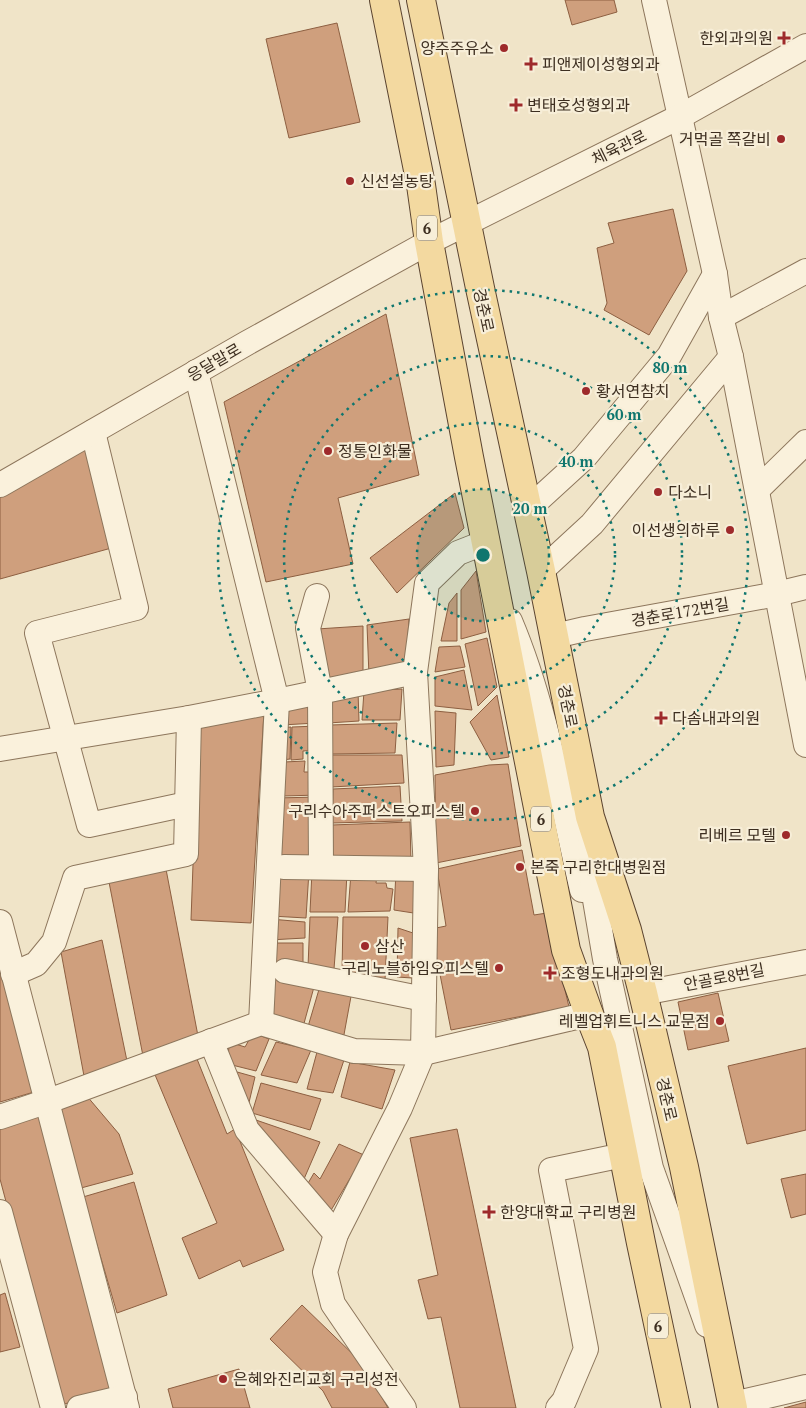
<svg xmlns="http://www.w3.org/2000/svg" width="806" height="1408" font-family="'PT Serif','Noto Sans KR',serif">
<style>
.building{fill:#cf9f7d;stroke:#8d5f41}
.lines{fill:none;stroke-linecap:round;stroke-linejoin:round}
.minor-casing{stroke:#8d765c;stroke-width:26}
.major-casing{stroke:#5b4430;stroke-width:30}
.minor{stroke:#faf1dc;stroke-width:24}
.major{stroke:#f3d9a0;stroke-width:28}
.ring{fill:none;stroke:#0f766e;stroke-width:2.5;stroke-dasharray:2.5 5}
.poi-dot{fill:#9e2a2b;stroke:#f7eed8;stroke-width:2}
.labels{text-anchor:middle;dominant-baseline:central;stroke-width:4.5;stroke-linejoin:round;paint-order:stroke}
.shield{fill:#f7eed8;stroke:#756857;stroke-width:1}
.shield-label{font-size:15px;font-weight:bold;fill:#3d2e20}
.poi-label{font-size:16px;fill:#3d2e20;stroke:#f7eed8;text-anchor:start}
.street-label{font-size:16px;fill:#3d2e20;stroke:#f7eed8}
.centre{fill:#0f766e;stroke:#f7eed8;stroke-width:2.5}
.ring-label{font-size:15px;text-anchor:middle;font-weight:bold;fill:#0f766e;stroke:#f7eed8;stroke-width:4.5;stroke-linejoin:round;paint-order:stroke}
</style>
<rect width="100%" height="100%" fill="#f0e4c8"/>
<g class="building">
<path d="M565,0h49l3,12 -45,13z"/>
<path d="M337,23l23,99 -71,16 -23,-99z"/>
<path d="M673,209l14,62 -38,64 -45,-25 3,-7 -10,-55 17,-5 -6,-20z"/>
<path d="M386,314l33,161 -81,23 15,66 -87,18 -42,-180z"/>
<path d="M89,443l26,104 -115,32v-84z"/>
<path d="M455,493l9,35 -67,65 -27,-35z"/>
<path d="M476,571l10,61 -25,7v-49z"/>
<path d="M457,593v48h-16l8,-38z"/>
<path d="M409,619l-3,49 -37,8 -2,-51z"/>
<path d="M363,626v50l-36,8 -10,-55z"/>
<path d="M487,638l10,49 -19,19 -13,-62z"/>
<path d="M460,646l5,21 -30,5 4,-25z"/>
<path d="M464,670l8,40 -37,-4v-29z"/>
<path d="M402,689l-2,31h-38l2,-29z"/>
<path d="M358,691l1,30 -31,2 -2,-28z"/>
<path d="M497,695l12,62 -18,3 -21,-38z"/>
<path d="M317,698l-1,25 -34,2 -1,-14z"/>
<path d="M435,711l21,2 -2,52 -18,2z"/>
<path d="M264,712l-13,211 -60,-3 7,-195z"/>
<path d="M397,723l-2,30 -65,1v-29z"/>
<path d="M318,726v24l-15,1v8l-12,1 1,-33z"/>
<path d="M291,727l-1,32 -8,1 -3,-32z"/>
<path d="M330,755h72l2,28 -73,4z"/>
<path d="M305,761l-1,11h16l-1,23 -36,1 1,-34z"/>
<path d="M508,764l13,82 -85,17 -1,-88 54,-10z"/>
<path d="M400,786l2,35 -70,2 1,-34z"/>
<path d="M319,797v68l-47,-1 3,-66z"/>
<path d="M410,822l1,41h-80l1,-38z"/>
<path d="M522,850l12,65 13,-2 22,94 -118,23 -20,-101 15,-3 -9,-57z"/>
<path d="M165,864l33,172 -55,20 -35,-179z"/>
<path d="M273,870l36,1 -3,47 -35,-2z"/>
<path d="M312,871l35,1 -2,40h-35z"/>
<path d="M396,872l25,1 -1,41 -26,-4z"/>
<path d="M351,873l26,1 -1,9h10l1,5 6,1 -3,22 -42,1z"/>
<path d="M310,917h28l-4,52 -26,-2z"/>
<path d="M343,917h45l-3,63 -43,-6z"/>
<path d="M270,919l35,3v16l-36,2z"/>
<path d="M398,928l15,5 -1,45 -15,-1z"/>
<path d="M102,940l25,121 -43,15 -23,-124z"/>
<path d="M269,943h34v23l-34,-1z"/>
<path d="M0,960l34,132 -34,10z"/>
<path d="M269,975l45,12 -11,40 -30,-9z"/>
<path d="M320,986l32,5 -9,49 -36,-10z"/>
<path d="M718,993l11,48 -41,9 -10,-48z"/>
<path d="M253,1033l16,6 -13,32 -28,-7 1,-22 16,5z"/>
<path d="M276,1042l35,8 -14,33 -36,-8z"/>
<path d="M806,1048v82l-59,14 -19,-78z"/>
<path d="M317,1052l27,8 -11,33 -26,-4z"/>
<path d="M195,1054l32,80 8,-5 49,121 -41,17 -3,-7 -41,19 -17,-41 35,-15 -64,-153z"/>
<path d="M350,1062l45,8 -13,39 -41,-12z"/>
<path d="M230,1070l25,7 -8,34z"/>
<path d="M261,1083l60,16 -11,31 -58,-17z"/>
<path d="M86,1095l33,39 14,40 -52,14 -25,-81z"/>
<path d="M38,1113l74,279 -52,13 -60,-226v-54z"/>
<path d="M253,1119l67,23 -16,37z"/>
<path d="M457,1129l59,279h-56l-19,-91 -13,2 -10,-39 20,-5 -28,-137z"/>
<path d="M339,1144l25,11 -34,57 -23,-27 7,-12 6,6z"/>
<path d="M806,1174v40l-15,4 -10,-39z"/>
<path d="M134,1182l33,113 -50,18 -34,-116z"/>
<path d="M5,1293l15,54 -20,5v-57z"/>
<path d="M302,1305l61,59 25,44h-56l-9,-17 -53,-52z"/>
<path d="M239,1369l11,39h-77l-5,-19z"/>
<path d="M806,1402v6h-22z"/>
</g>
<g class="lines">
<g class="minor-casing">
<g id="minor">
<path d="M654,0l61,274 6,43 10,40 75,388"/>
<path d="M721,317l85,-46"/>
<path d="M196,372l81,329 138,-29"/>
<path d="M93,432l43,176 -99,25 52,192 98,-21"/>
<path d="M0,485l247,-142 182,-101 252,-126 125,-70"/>
<path d="M757,490l49,-48"/>
<path d="M527,510l57,-52 85,-102 46,-82"/>
<path d="M541,571l51,-47 139,-167"/>
<path d="M317,596l-9,32 12,64 1,175"/>
<path d="M510,621c36,85 51,179 72,269"/>
<path d="M555,636l30,-7 192,-35 29,-7"/>
<path d="M0,749l189,-31 88,-17 -16,322"/>
<path d="M590,834l3,54 12,71 46,209 56,157"/>
<path d="M284,867l142,2"/>
<path d="M0,922l127,486"/>
<path d="M285,971l139,28"/>
<path d="M13,974l23,-10 18,-22 21,-64 111,-24 3,-136"/>
<path d="M643,993l163,-31"/>
<path d="M211,1041l36,89 89,104"/>
<path d="M0,1117l54,-18 207,-76 93,28 69,2 166,-39"/>
<path d="M0,1212l53,196"/>
<path d="M733,1404l73,-17"/>
<path d="M79,1408l46,-11"/>
<path d="M404,1408l-71,-104 -8,-32 11,-38 64,-126 23,-55 3,-184 -11,-197 12,-89 31,-30 28,-11"/>
<path d="M558,1408l6,-7 22,-52 -35,-179 58,-12"/>
</g>
</g>
<g class="major-casing">
<g id="major">
<path d="M384,0l37,185 8,57 40,215 97,493 23,64 13,33 39,196 35,165"/>
<path d="M421,0l59,288 61,283 49,246 37,113 16,63 41,174 49,241"/>
</g>
</g>
<use href="#minor" class="minor"/>
<use href="#major" class="major"/>
</g>
<circle cx="483" cy="555" r="66" fill="#0f766e" fill-opacity=".12"/>
<g class="ring">
<circle cx="483" cy="555" r="66"/>
<circle cx="483" cy="555" r="132"/>
<circle cx="483" cy="555" r="199"/>
<circle cx="483" cy="555" r="265"/>
</g>
<g class="poi-dot">
<path d="M781.5 30.5h5v5h5v5h-5v5h-5v-5h-5v-5h5z"/>
<circle cx="504" cy="48" r="5"/>
<path d="M528.5 56.5h5v5h5v5h-5v5h-5v-5h-5v-5h5z"/>
<path d="M513.5 97.5h5v5h5v5h-5v5h-5v-5h-5v-5h5z"/>
<circle cx="781" cy="139" r="5"/>
<circle cx="350" cy="181" r="5"/>
<circle cx="586" cy="391" r="5"/>
<circle cx="328" cy="451" r="5"/>
<circle cx="658" cy="492" r="5"/>
<circle cx="730" cy="530" r="5"/>
<path d="M658.5 710.5h5v5h5v5h-5v5h-5v-5h-5v-5h5z"/>
<circle cx="475" cy="811" r="5"/>
<circle cx="786" cy="835" r="5"/>
<circle cx="520" cy="867" r="5"/>
<circle cx="365" cy="946" r="5"/>
<circle cx="499" cy="968" r="5"/>
<path d="M547.5 965.5h5v5h5v5h-5v5h-5v-5h-5v-5h5z"/>
<circle cx="720" cy="1021" r="5"/>
<path d="M486.5 1204.5h5v5h5v5h-5v5h-5v-5h-5v-5h5z"/>
<circle cx="223" cy="1379" r="5"/>
</g>
<g class="labels">
<g class="shield">
<rect x="417" y="215.5" width="20" height="25" rx="4"/>
<rect x="531" y="806.5" width="20" height="25" rx="4"/>
<rect x="648" y="1313.5" width="20" height="25" rx="4"/>
</g>
<g class="shield-label">
<text x="427" y="228">6</text>
<text x="541" y="819">6</text>
<text x="658" y="1326">6</text>
</g>
<g class="poi-label">
<text x="773" y="38" text-anchor="end">한외과의원</text>
<text x="494" y="48" text-anchor="end">양주주유소</text>
<text x="542" y="64">피앤제이성형외과</text>
<text x="527" y="105">변태호성형외과</text>
<text x="771" y="139" text-anchor="end">거먹골 쪽갈비</text>
<text x="360" y="181">신선설농탕</text>
<text x="596" y="391">황서연참치</text>
<text x="338" y="451">정통인화물</text>
<text x="668" y="492">다소니</text>
<text x="720" y="530" text-anchor="end">이선생의하루</text>
<text x="672" y="718">다솜내과의원</text>
<text x="465" y="811" text-anchor="end">구리수아주퍼스트오피스텔</text>
<text x="776" y="835" text-anchor="end">리베르 모텔</text>
<text x="530" y="867">본죽 구리한대병원점</text>
<text x="375" y="946">삼산</text>
<text x="489" y="968" text-anchor="end">구리노블하임오피스텔</text>
<text x="561" y="973">조형도내과의원</text>
<text x="710" y="1021" text-anchor="end">레벨업휘트니스 교문점</text>
<text x="500" y="1212">한양대학교 구리병원</text>
<text x="233" y="1379">은혜와진리교회 구리성전</text>
</g>
<g class="street-label">
<text transform="translate(619 147) rotate(-26)">체육관로</text>
<text transform="translate(484 310) rotate(78)">경춘로</text>
<text transform="translate(214 362) rotate(-30)">응달말로</text>
<text transform="translate(680 612) rotate(-10)">경춘로172번길</text>
<text transform="translate(568 706) rotate(79)">경춘로</text>
<text transform="translate(724 977) rotate(-11)">안골로8번길</text>
<text transform="translate(667 1099) rotate(77)">경춘로</text>
</g>
</g>
<circle cx="483" cy="555" r="8" class="centre"/>
<g class="ring-label">
<text x="670" y="373">80 m</text>
<text x="624" y="420">60 m</text>
<text x="576" y="467">40 m</text>
<text x="530" y="514">20 m</text>
</g>
</svg>
